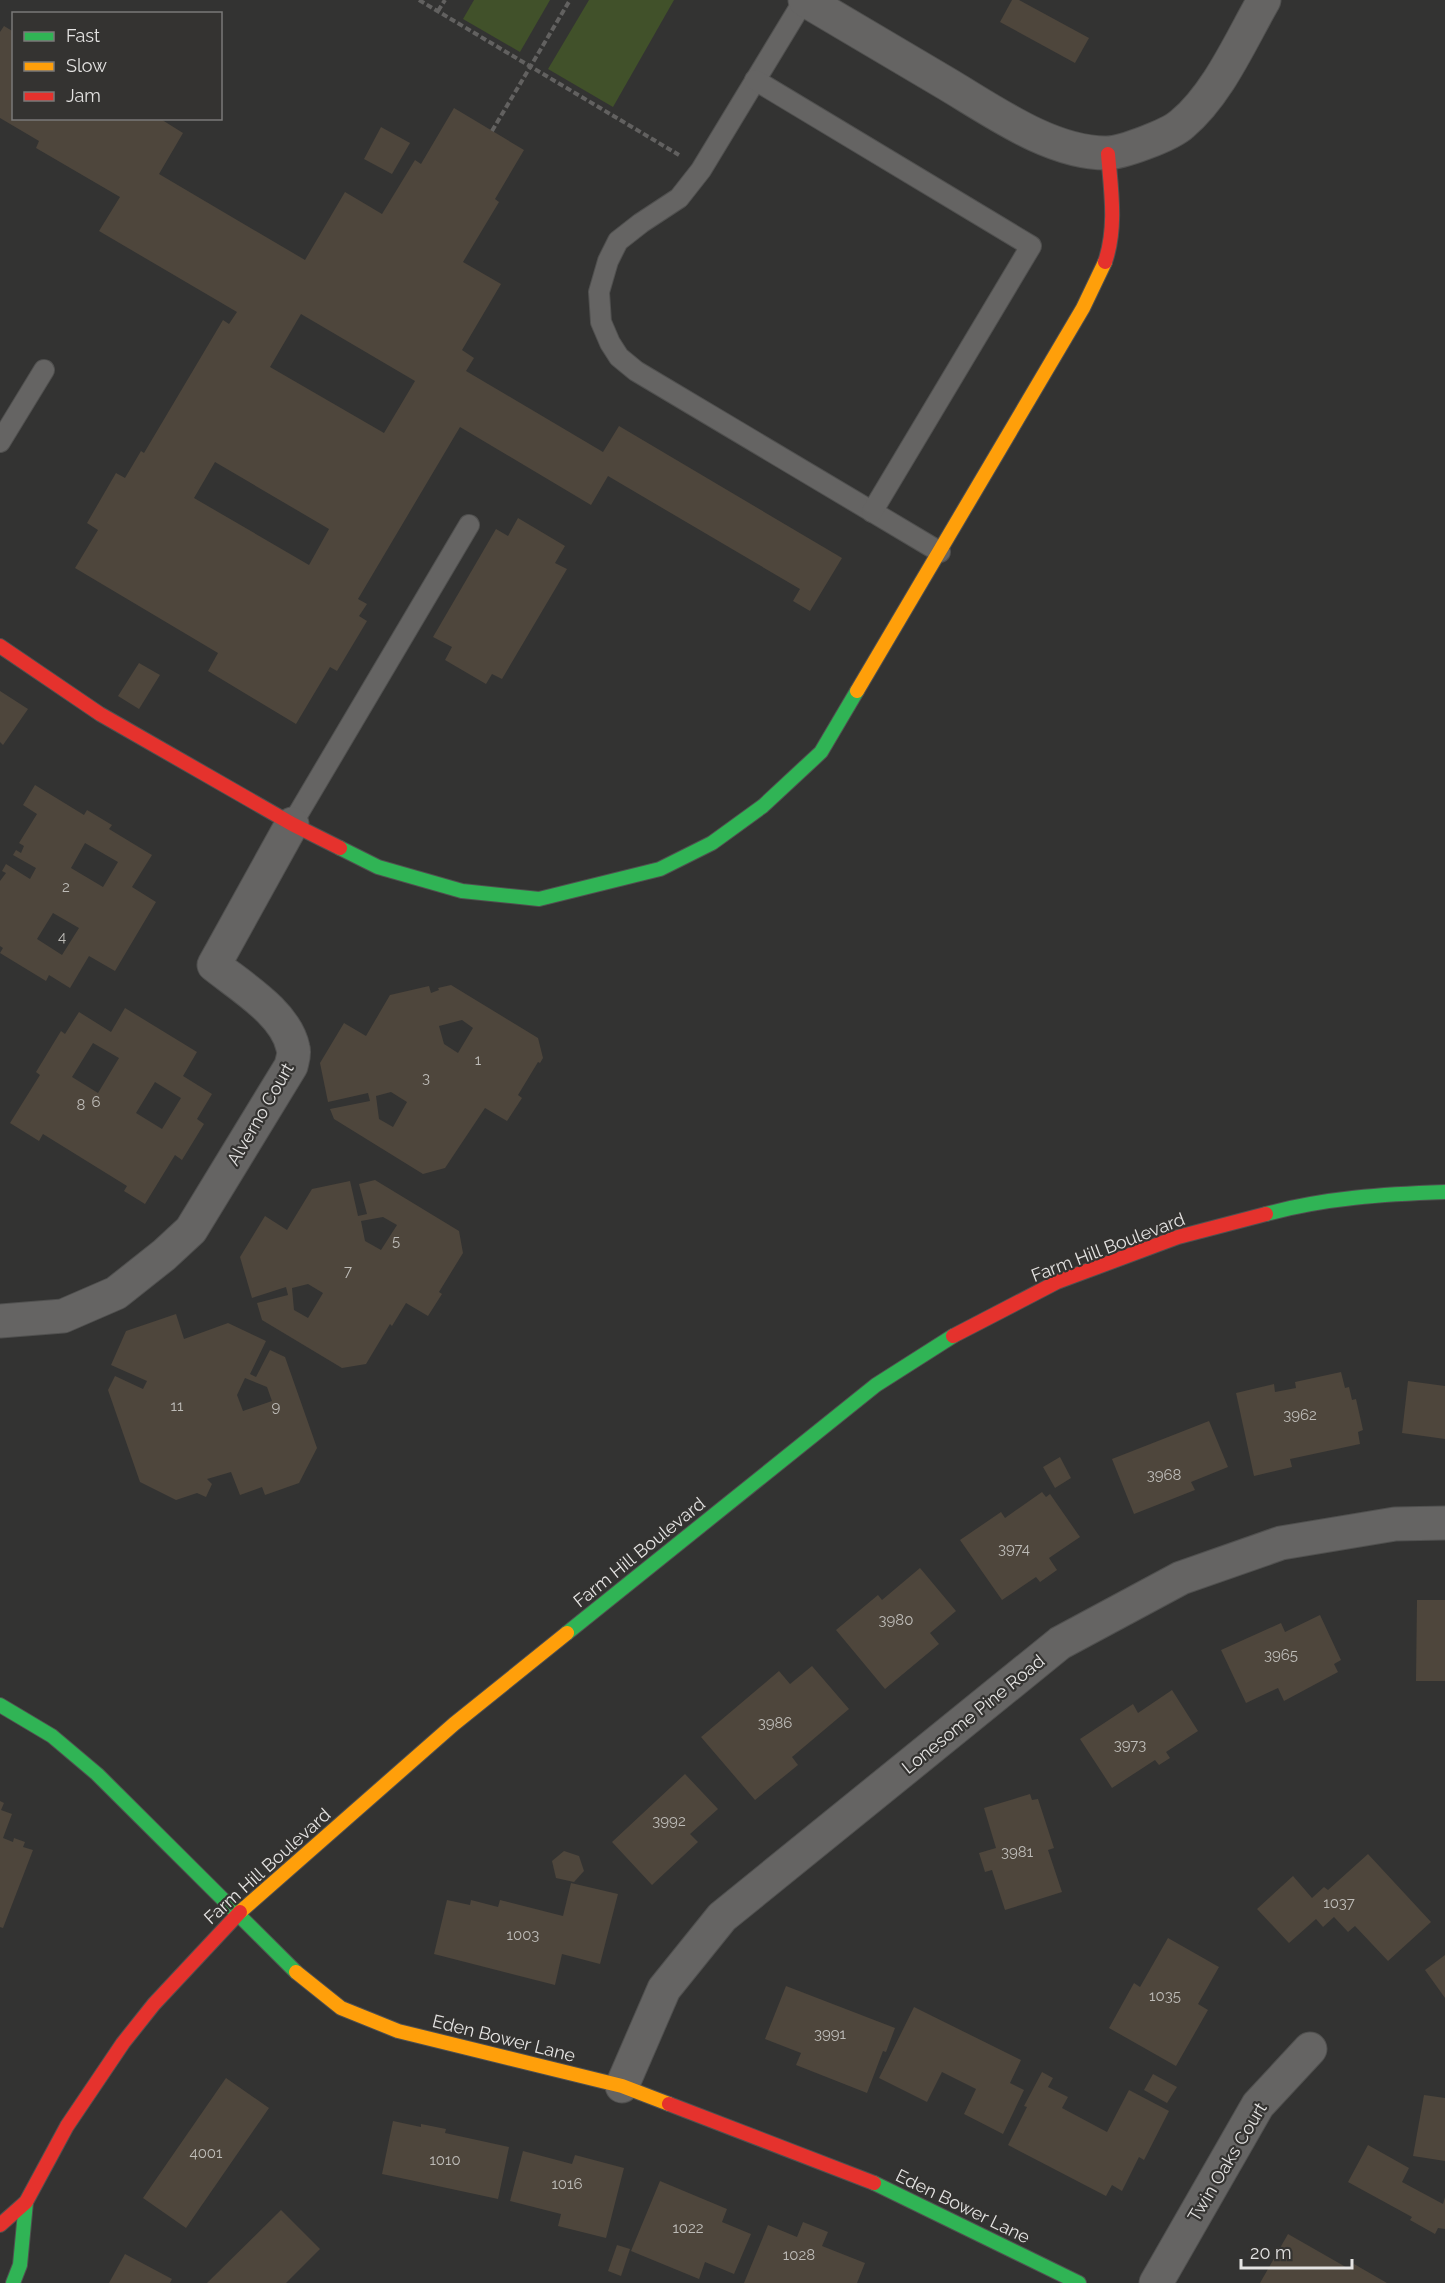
<svg xmlns="http://www.w3.org/2000/svg" width="1445" height="2283" font-family="Raleway,sans-serif">
<style>
.green{fill:#41512a}
.building{fill:#4e463c;fill-rule:evenodd}
.lines{fill:none;stroke-linecap:round;stroke-linejoin:round}
.lane-casing{stroke:#50504f;stroke-width:22}
.street-casing{stroke:#50504f;stroke-width:35}
.fast-casing{stroke:#50504f;stroke-width:16}
.slow-casing{stroke:#50504f;stroke-width:16}
.jam-casing{stroke:#50504f;stroke-width:16}
.path{stroke:#626160;stroke-width:4;stroke-dasharray:6 3;stroke-linecap:butt}
.lane{stroke:#656463;stroke-width:20}
.street{stroke:#656463;stroke-width:33}
.fast{stroke:#30b455;stroke-width:14}
.slow{stroke:#ff9f0a;stroke-width:14}
.jam{stroke:#e5322d;stroke-width:14}
.labels{text-anchor:middle;dominant-baseline:central;stroke-width:4.5;stroke-linejoin:round;paint-order:stroke}
.number-label{font-size:15px;fill:#bebcb8}
.street-label{font-size:18px;fill:#e4e3e2;stroke:#343331}
</style>
<rect width="100%" height="100%" fill="#333332"/>
<g class="green">
<path d="M474,0h76l-30,52 -57,-33z"/>
<path d="M589,0h85l-61,107 -65,-38z"/>
</g>
<g class="building">
<path d="M1012,0h7l70,38 -14,25 -75,-41z"/>
<path d="M4,26l10,6v86h145l24,15 -24,41 146,86 40,-68 37,22 33,-54 6,4 33,-56 70,42 -29,49 4,3 -36,60 38,22 -39,66 12,8 -8,13 137,81 16,-26 223,132 -32,53 -17,-10 7,-12 -192,-113 -17,29 -131,-78 -102,172 9,5 -8,12 8,5 -30,50 -7,-4 -34,57 -88,-53 10,-18 -143,-85 23,-38 -11,-7 29,-50 9,5 16,-27 3,2 79,-133 6,4 8,-12 -138,-81 21,-34 -84,-49 3,-7 -39,-23v-86zM301,314l114,67 -31,52 -114,-66zM215,462l114,67 -20,36 -115,-67z"/>
<path d="M381,127l29,16 -18,31 -28,-15z"/>
<path d="M518,518l47,28 -10,17 12,6 -65,110 -10,-5 -6,10 -41,-24 7,-13 -19,-10 63,-108 12,7z"/>
<path d="M139,663l21,12 -21,34 -21,-13z"/>
<path d="M0,691l28,18 -25,36 -3,-3z"/>
<path d="M35,785l49,30 3,-5 25,15 -3,4 43,26 -20,32 24,15 -41,69 -26,-15 -19,32 -21,-13 -3,6 -46,-28 3,-5 -3,-2v-65l6,-8 -4,-2 4,-7 24,15 6,-11 -23,-13 3,-5 5,3 3,-7 -5,-3 18,-29 -14,-9zM85,843l33,19 -15,25 -32,-19zM53,913l26,15 -17,27 -25,-16z"/>
<path d="M451,985l87,53 5,20 -3,5 -2,-1 -20,33 4,3 -15,23 -22,-13 -40,60 -22,6 -89,-55 -4,-10 40,-8 -2,-8 -40,9 -8,-39 24,-40 22,13 24,-41 39,-9 2,7 8,-3 -1,-2zM462,1020l11,8 -15,25 -14,-9 -5,-18zM391,1092l16,10 -14,25 -14,-8 -3,-23z"/>
<path d="M125,1008l72,44 -14,24 29,18 -15,25 7,5 -22,36 -7,-5 -30,49 -21,-13 3,-5 -84,-52 -4,7 -29,-18 30,-48 -4,-3 25,-41 4,3 14,-22 32,20zM93,1043l26,15 -21,35 -26,-16zM155,1082l26,16 -19,31 -26,-16z"/>
<path d="M375,1180l84,51 4,22 -24,39 3,2 -14,22 -22,-13 -14,23 -2,-2 -24,40 -24,4 -80,-48 -5,-17 31,-8 -2,-8 -34,11 -12,-41 25,-41 22,14 25,-41 38,-8 8,35 9,-2 -8,-30zM383,1217l14,8 -16,25 -16,-9 -4,-20zM308,1284l15,9 -15,25 -14,-8 -2,-22z"/>
<path d="M176,1314l8,25 44,-16 38,18 -16,33 6,3 14,-27 15,7 32,91 -18,35 -34,12 -3,-8 -22,8 -9,-23 -24,7 5,5 -6,13 -9,-4 -21,7 -36,-18 -32,-92 7,-14 28,13 4,-8 -36,-16 15,-34zM245,1378l22,9 5,14 -29,10 -6,-16z"/>
<path d="M1341,1372l4,16 4,-1 3,13 4,-1 7,31 -5,2 2,12 -70,15 2,8 -38,9 -18,-83 38,-9 1,8 21,-4 -1,-6z"/>
<path d="M1408,1381l37,5v53l-43,-6z"/>
<path d="M1209,1421l19,46 -37,15 4,8 -61,24 -22,-55z"/>
<path d="M1060,1457l11,21 -16,10 -12,-21z"/>
<path d="M1042,1492l4,5 4,-3 30,43 -31,21 8,12 -17,12 -4,-5 -34,23 -42,-60 41,-28 4,6z"/>
<path d="M920,1568l36,43 -26,22 9,11 -54,45 -49,-59 42,-35 4,5z"/>
<path d="M1417,1600h28v81h-29z"/>
<path d="M1320,1615l21,45 -7,4 4,8 -54,29 -6,-13 -32,15 -25,-53 60,-27 4,9z"/>
<path d="M812,1666l37,43 -57,48 6,8 -43,35 -54,-63 78,-66 11,13z"/>
<path d="M1172,1690l26,41 -32,21 4,6 -11,7 -4,-5 -43,28 -32,-49 53,-35 5,9z"/>
<path d="M685,1774l33,35 -28,25 8,8 -46,43 -40,-43z"/>
<path d="M1030,1794l2,6 6,-1 16,49 -6,2 14,42 -57,18 -13,-40 -7,2 -6,-19 17,-5 -12,-40z"/>
<path d="M0,1801l4,2 -3,7 11,4 -9,24 10,4 1,-4 11,4 -2,5 10,3 -30,78 -3,-1z"/>
<path d="M564,1851l15,5 5,15 -10,11 -18,-4 -4,-17z"/>
<path d="M1368,1854l63,68 -43,39 -33,-35 -7,6 -14,-15 -11,10 -7,-8 -27,24 -32,-34 36,-33 19,22 12,-11 4,3z"/>
<path d="M571,1883l47,11 -18,70 -38,-10 -7,31 -121,-31 13,-54 23,5 1,-5 27,7 2,-7 63,16z"/>
<path d="M1168,1938l51,29 -21,37 10,6 -32,56 -67,-38 25,-45 6,4z"/>
<path d="M1445,1955v43l-20,-28z"/>
<path d="M786,1986l109,42 -9,24 -3,-1 -16,42 -71,-28 5,-12 -36,-14z"/>
<path d="M914,2007l107,53 -11,23 14,7 -21,44 -39,-20 12,-25 -34,-17 -15,30 -48,-24z"/>
<path d="M1042,2072l11,6 -5,9 20,10 -6,11 45,24 22,-42 40,21 -25,49 -5,-3 -17,34 -10,-6 -6,11 -98,-51 19,-38 -3,-1z"/>
<path d="M1153,2074l24,13 -10,16 -23,-13z"/>
<path d="M226,2078l43,30 -83,120 -43,-30z"/>
<path d="M1424,2095l21,3v63l-32,-5z"/>
<path d="M393,2121l28,6v-3l25,5 -1,4 64,14 -11,52 -116,-25z"/>
<path d="M1368,2145l41,23 -7,14 41,22 2,-7v32l-7,-1 -3,6 -25,-14 2,-3 -64,-35z"/>
<path d="M523,2151l49,13 3,-9 49,13 -18,70 -48,-12 3,-12 -51,-13z"/>
<path d="M660,2181l67,28 -5,13 29,12 -17,40 -29,-12 -6,17 -68,-28z"/>
<path d="M281,2210l39,39 -34,34h-79z"/>
<path d="M803,2222l25,10 -6,14 43,17 -8,20h-113l24,-58 29,12z"/>
<path d="M1288,2234l63,36 3,-6 33,19h-127z"/>
<path d="M617,2245l13,4 -9,27 -13,-5z"/>
<path d="M125,2254l47,25 -2,4h-61z"/>
</g>
<g class="lines">
<g class="lane-casing">
<g id="lane">
<path d="M804,0l-103,170 -22,28 -38,25 -23,18 -10,20 -9,31 2,30 9,21 9,14 17,14 304,181"/>
<path d="M755,80l276,166 -159,266"/>
<path d="M0,442l44,-72"/>
<path d="M292,824l177,-299"/>
</g>
</g>
<g class="street-casing">
<g id="street">
<path d="M805,0c46,27 91,54 137,81 48,28 107,72 164,72 16,0 64,-18 76,-29 36,-30 59,-84 82,-124"/>
<path d="M0,1321l63,-5 53,-23 48,-38 27,-25 100,-164c1,-5 4,-12 2,-18 -7,-35 -53,-62 -79,-83l78,-141"/>
<path d="M622,2086l42,-97 58,-72 338,-274 121,-65 100,-35 114,-19 50,-1"/>
<path d="M1156,2283l102,-178 52,-56"/>
</g>
</g>
<g class="fast-casing">
<g id="fast">
<path d="M340,848l38,19 84,24 77,8 121,-30 52,-26 51,-37 58,-54 36,-61"/>
<path d="M1266,1214c58,-16 119,-20 179,-22"/>
<path d="M567,1633l309,-248 77,-49"/>
<path d="M0,1705l52,31 45,38 199,198"/>
<path d="M874,2183l205,100"/>
<path d="M13,2283l7,-18 6,-63"/>
</g>
</g>
<g class="slow-casing">
<g id="slow">
<path d="M857,691l226,-383 22,-46"/>
<path d="M240,1912l214,-188 113,-91"/>
<path d="M296,1972l45,36 57,23 224,55 47,18"/>
</g>
</g>
<g class="jam-casing">
<g id="jam">
<path d="M1105,262c12,-35 6,-72 3,-108"/>
<path d="M0,646l100,68 192,110 48,24"/>
<path d="M953,1336l104,-54 121,-45 88,-23"/>
<path d="M669,2104l205,79"/>
<path d="M0,2225l26,-23 41,-76 56,-83 31,-39 86,-92"/>
</g>
</g>
<g class="path">
<path d="M419,0l260,155"/>
<path d="M438,11l7,-11"/>
<path d="M492,131l78,-131"/>
</g>
<use href="#lane" class="lane"/>
<use href="#street" class="street"/>
<use href="#fast" class="fast"/>
<use href="#slow" class="slow"/>
<use href="#jam" class="jam"/>
</g>
<g class="labels">
<g class="number-label">
<text x="66" y="887">2</text>
<text x="62" y="937">4</text>
<text x="478" y="1060">1</text>
<text x="426" y="1078">3</text>
<text x="96" y="1102">6</text>
<text x="81" y="1105">8</text>
<text x="396" y="1241">5</text>
<text x="348" y="1271">7</text>
<text x="177" y="1406">11</text>
<text x="276" y="1407">9</text>
<text x="1300" y="1415">3962</text>
<text x="1164" y="1475">3968</text>
<text x="1014" y="1549">3974</text>
<text x="896" y="1620">3980</text>
<text x="1281" y="1655">3965</text>
<text x="775" y="1723">3986</text>
<text x="1130" y="1745">3973</text>
<text x="669" y="1821">3992</text>
<text x="1017" y="1852">3981</text>
<text x="1339" y="1903">1037</text>
<text x="523" y="1935">1003</text>
<text x="1165" y="1996">1035</text>
<text x="830" y="2034">3991</text>
<text x="206" y="2153">4001</text>
<text x="445" y="2160">1010</text>
<text x="567" y="2184">1016</text>
<text x="688" y="2228">1022</text>
<text x="799" y="2255">1028</text>
</g>
<g class="street-label">
<text transform="translate(260 1114) rotate(-60)">Alverno Court</text>
<text transform="translate(1108 1247) rotate(-21)">Farm Hill Boulevard</text>
<text transform="translate(639 1552) rotate(-39)">Farm Hill Boulevard</text>
<text transform="translate(973 1714) rotate(-39)">Lonesome Pine Road</text>
<text transform="translate(267 1866) rotate(-42)">Farm Hill Boulevard</text>
<text transform="translate(504 2038) rotate(14)">Eden Bower Lane</text>
<text transform="translate(1227 2162) rotate(-59)">Twin Oaks Court</text>
<text transform="translate(963 2206) rotate(26)">Eden Bower Lane</text>
</g>
</g>
<rect x="12" y="12" width="210" height="108" fill="#343331" stroke="#7a7978" stroke-width="1.5"/>
<rect x="24" y="32" width="30" height="9" fill="#30b455" stroke="#7a7978" stroke-width="1.5"/>
<text x="66" y="42" font-size="18" fill="#e4e3e2">Fast</text>
<rect x="24" y="62" width="30" height="9" fill="#ff9f0a" stroke="#7a7978" stroke-width="1.5"/>
<text x="66" y="72" font-size="18" fill="#e4e3e2">Slow</text>
<rect x="24" y="92" width="30" height="9" fill="#e5322d" stroke="#7a7978" stroke-width="1.5"/>
<text x="66" y="102" font-size="18" fill="#e4e3e2">Jam</text>
<path d="M1241 2259v9h111v-9" fill="none" stroke="#e4e3e2" stroke-width="3"/>
<text x="1250" y="2259" font-size="18" fill="#e4e3e2" stroke="#343331" stroke-width="4.5" paint-order="stroke">20 m</text>
</svg>
